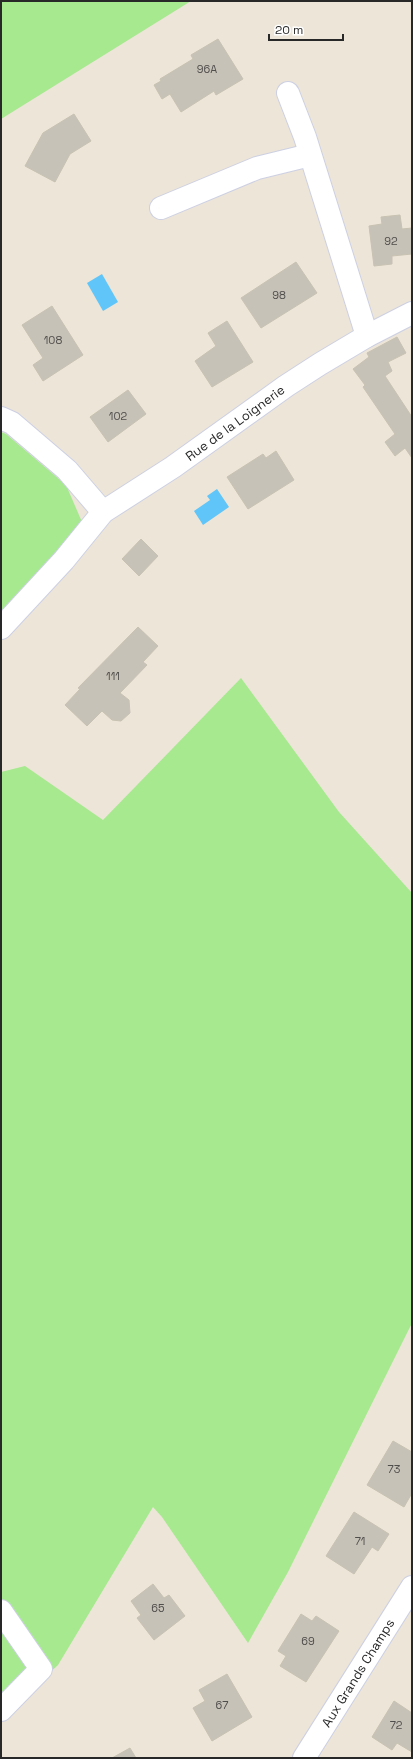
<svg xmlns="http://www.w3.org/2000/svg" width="413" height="1759" font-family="'Space Grotesk',sans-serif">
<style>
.green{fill:#a6e98f}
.water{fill:#60c5f9}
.building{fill:#c7c2b8;stroke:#c8c2b2}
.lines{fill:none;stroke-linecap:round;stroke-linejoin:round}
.minor-casing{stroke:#cdd0e3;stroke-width:24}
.minor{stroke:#fff;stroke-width:22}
.labels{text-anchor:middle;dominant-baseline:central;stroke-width:3;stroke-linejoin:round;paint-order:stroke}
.number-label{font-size:11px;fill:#504e4c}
.street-label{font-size:13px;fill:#282828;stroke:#fff}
</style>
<rect width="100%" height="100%" fill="#ece5d8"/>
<g class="green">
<path d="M1,1h190l-190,118z"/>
<path d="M1,432l5,2 60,51 16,37 -15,27 -66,66z"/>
<path d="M241,678l98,134 73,81v430l-124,249 -40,71 -86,-126 -9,-10 -95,158 -57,53v-946l24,-6 78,54z"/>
</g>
<g class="water">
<path d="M102,274l16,28 -15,9 -16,-28z"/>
<path d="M217,489l12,18 -26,18 -9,-14 16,-11 -3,-4z"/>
</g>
<g class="building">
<path d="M218,39l25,40 -27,16 -2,-4 -33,21 -11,-18 -8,5 -8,-14 7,-4 -1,-2 33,-20 -2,-4z"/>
<path d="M74,114l17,27 -21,13 -15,28 -30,-16 18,-33z"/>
<path d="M400,215l2,14 10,-1v26l-20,2v8l-18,2 -5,-40 13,-2 -1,-7z"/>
<path d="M296,262l21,31 -56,35 -20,-30z"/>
<path d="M52,306l31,49 -40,26 -10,-16 10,-7 -21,-33z"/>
<path d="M227,321l26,41 -41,25 -17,-26 21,-15 -8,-13z"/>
<path d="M397,337l9,16 -18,9 4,9 -7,5 27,41v41l-7,-10 -10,8 -10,-14 10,-8 -32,-47 2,-2 -12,-16 16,-12 -2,-4z"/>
<path d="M128,390l18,24 -38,28 -18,-25z"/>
<path d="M276,451l18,29 -46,29 -21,-32 36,-23 3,4z"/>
<path d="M141,539l17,17 -19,20 -17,-17z"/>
<path d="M138,627l20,19 -15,16 4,3 -27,28 9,7 1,13 -9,8 -9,-1 -10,-9 -15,15 -22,-21 15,-16 -2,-1z"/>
<path d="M393,1441l19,11v41l-8,14 -37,-22z"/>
<path d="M354,1512l35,22 -11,17 -6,-4 -18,27 -28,-18z"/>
<path d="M153,1584l11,14 5,-3 16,21 -31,24 -17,-22 4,-3 -10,-14z"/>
<path d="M301,1614l11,7 4,-5 23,15 -33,51 -26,-16 6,-10 -8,-5z"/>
<path d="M227,1674l25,43 -40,24 -19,-33 12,-7 -6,-11z"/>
<path d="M394,1701l18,12v39l-15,-9 -5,7 -20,-13z"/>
<path d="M130,1748l6,10h-24z"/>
</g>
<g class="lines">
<g class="minor-casing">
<g id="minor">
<path d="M288,93l17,44 62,199"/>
<path d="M161,208l96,-40 53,-13"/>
<path d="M1,418l11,5 55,47 36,42"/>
<path d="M1,628l63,-68 39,-48 70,-45 113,-81 34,-22 47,-28 45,-23"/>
<path d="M1,1611l40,58 -40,41"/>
<path d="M304,1758l108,-171"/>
</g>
</g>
<use href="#minor" class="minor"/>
</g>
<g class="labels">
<g class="number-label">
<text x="207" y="69">96A</text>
<text x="391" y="241">92</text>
<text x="279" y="295">98</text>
<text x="53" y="340">108</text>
<text x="118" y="416">102</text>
<text x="113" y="676">111</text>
<text x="394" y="1469">73</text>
<text x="360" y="1541">71</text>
<text x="158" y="1608">65</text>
<text x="308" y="1641">69</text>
<text x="222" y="1705">67</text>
<text x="396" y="1725">72</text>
</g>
<g class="street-label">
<text transform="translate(235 423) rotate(-36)">Rue de la Loignerie</text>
<text transform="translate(358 1673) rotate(-58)">Aux Grands Champs</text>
</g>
</g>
<rect width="413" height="1759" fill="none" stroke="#282828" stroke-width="4"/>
<path d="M269 34v6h74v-6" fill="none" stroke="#282828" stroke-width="2"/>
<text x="275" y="34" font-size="12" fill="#282828" stroke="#ffffff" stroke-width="3" paint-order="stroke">20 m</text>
</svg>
